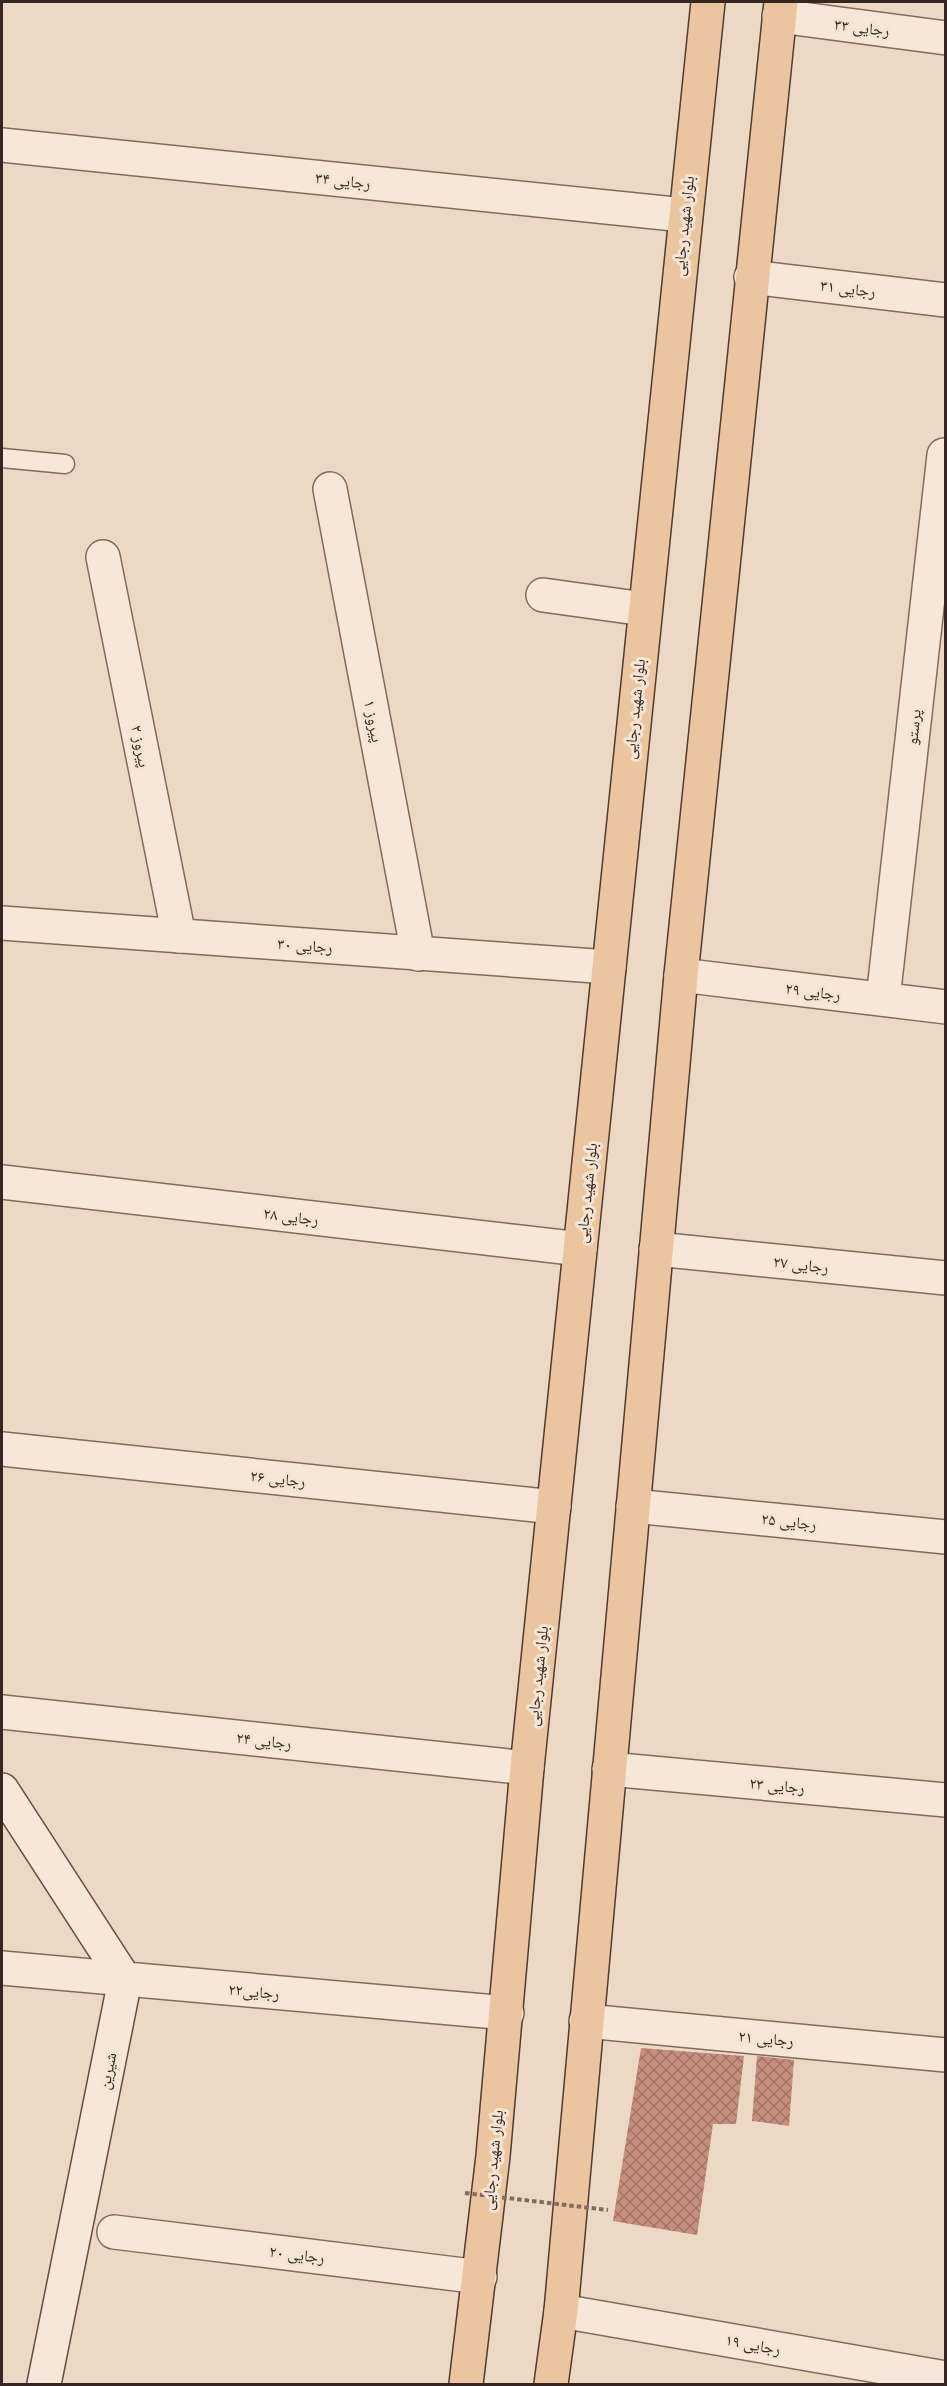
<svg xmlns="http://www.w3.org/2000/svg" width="947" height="2386" font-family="'Noto Serif','Noto Naskh Arabic',serif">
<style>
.building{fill:url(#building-cross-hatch)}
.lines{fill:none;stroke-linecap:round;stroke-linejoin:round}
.lane-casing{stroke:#846a5c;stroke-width:21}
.street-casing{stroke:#846a5c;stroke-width:36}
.secondary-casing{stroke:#664c40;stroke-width:36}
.primary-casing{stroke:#523a30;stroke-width:36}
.lane{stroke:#f6e7d8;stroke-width:18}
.street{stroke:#f6e7d8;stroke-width:33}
.secondary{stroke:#f6e7d8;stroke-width:33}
.primary{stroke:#ebc5a0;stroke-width:33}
.path-bridge{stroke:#846a5c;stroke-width:4;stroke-dasharray:4.5 3;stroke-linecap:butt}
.labels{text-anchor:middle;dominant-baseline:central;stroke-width:6;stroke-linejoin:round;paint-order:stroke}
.street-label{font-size:16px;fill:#35261f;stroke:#f3e4d4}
</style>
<defs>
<pattern id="building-cross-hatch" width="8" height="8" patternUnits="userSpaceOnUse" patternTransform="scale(1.5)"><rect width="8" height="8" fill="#c68e7e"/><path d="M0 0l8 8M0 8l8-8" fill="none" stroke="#a27467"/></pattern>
</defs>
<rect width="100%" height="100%" fill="#ebd8c5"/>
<g class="building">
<path d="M641,2048l103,8 -8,68h-23l-16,111 -84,-14z"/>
<path d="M757,2056l37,4 -5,66 -37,-5z"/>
</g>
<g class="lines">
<g class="lane-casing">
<path id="lane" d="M2,458l63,6"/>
</g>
<g class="street-casing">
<g id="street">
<path d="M779,16l167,22"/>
<path d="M2,145l682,70"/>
<path d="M751,277l195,23"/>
<path d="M330,489l88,465"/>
<path d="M103,557l76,379"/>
<path d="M543,595l101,14"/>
<path d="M2,923l607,44"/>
<path d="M681,975l265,32"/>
<path d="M883,999l61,-544"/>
<path d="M2,1182l578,67"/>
<path d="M656,1249l290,29"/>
<path d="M2,1449l552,58"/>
<path d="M633,1506l313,31"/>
<path d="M2,1712l525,56"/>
<path d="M609,1769l337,31"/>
<path d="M2,1968l505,45"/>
<path d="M586,2021l360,34"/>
<path d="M114,2232l366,45"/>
<path d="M561,2311l385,67"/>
</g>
</g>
<g class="secondary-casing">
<path id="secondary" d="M2,1790l123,190 -81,404"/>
</g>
<g class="primary-casing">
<g id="primary">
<path d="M466,2384l27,-228 34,-388 181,-1766"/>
<path d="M551,2384l10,-73 120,-1336 100,-973"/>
</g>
</g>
<use href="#lane" class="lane"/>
<use href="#street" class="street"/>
<use href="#secondary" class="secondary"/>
<use href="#primary" class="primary"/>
<path class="path-bridge" d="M465,2193l143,17"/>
</g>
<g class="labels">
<g class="street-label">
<text transform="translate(862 27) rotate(7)">رجایی ۳۳</text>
<text transform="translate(343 180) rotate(6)">رجایی ۳۴</text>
<text transform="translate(683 226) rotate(-84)">بلوار شهید رجایی</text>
<text transform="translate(848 288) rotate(7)">رجایی ۳۱</text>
<text transform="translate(634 709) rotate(-84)">بلوار شهید رجایی</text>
<text transform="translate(374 721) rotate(79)">پیروز ۱</text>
<text transform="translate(913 727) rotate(-84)">پرستو</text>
<text transform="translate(141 746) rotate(79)">پیروز ۲</text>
<text transform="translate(305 945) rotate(4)">رجایی ۳۰</text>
<text transform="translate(813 991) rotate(7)">رجایی ۲۹</text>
<text transform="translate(586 1193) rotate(-84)">بلوار شهید رجایی</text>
<text transform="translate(291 1216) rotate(7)">رجایی ۲۸</text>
<text transform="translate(801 1264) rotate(6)">رجایی ۲۷</text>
<text transform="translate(278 1478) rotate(6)">رجایی ۲۶</text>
<text transform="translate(789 1521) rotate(6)">رجایی ۲۵</text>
<text transform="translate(537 1676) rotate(-84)">بلوار شهید رجایی</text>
<text transform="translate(264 1740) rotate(6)">رجایی ۲۴</text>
<text transform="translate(777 1785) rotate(5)">رجایی ۲۳</text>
<text transform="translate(254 1991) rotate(5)">۲۲رجایی</text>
<text transform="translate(766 2038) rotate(5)">رجایی ۲۱</text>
<text transform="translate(107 2071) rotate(-79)">شیرین</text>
<text transform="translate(492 2160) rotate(-84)">بلوار شهید رجایی</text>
<text transform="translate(297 2254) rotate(7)">رجایی ۲۰</text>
<text transform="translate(753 2344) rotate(10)">رجایی ۱۹</text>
</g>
</g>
<rect width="947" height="2386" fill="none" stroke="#35261f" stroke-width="6"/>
</svg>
